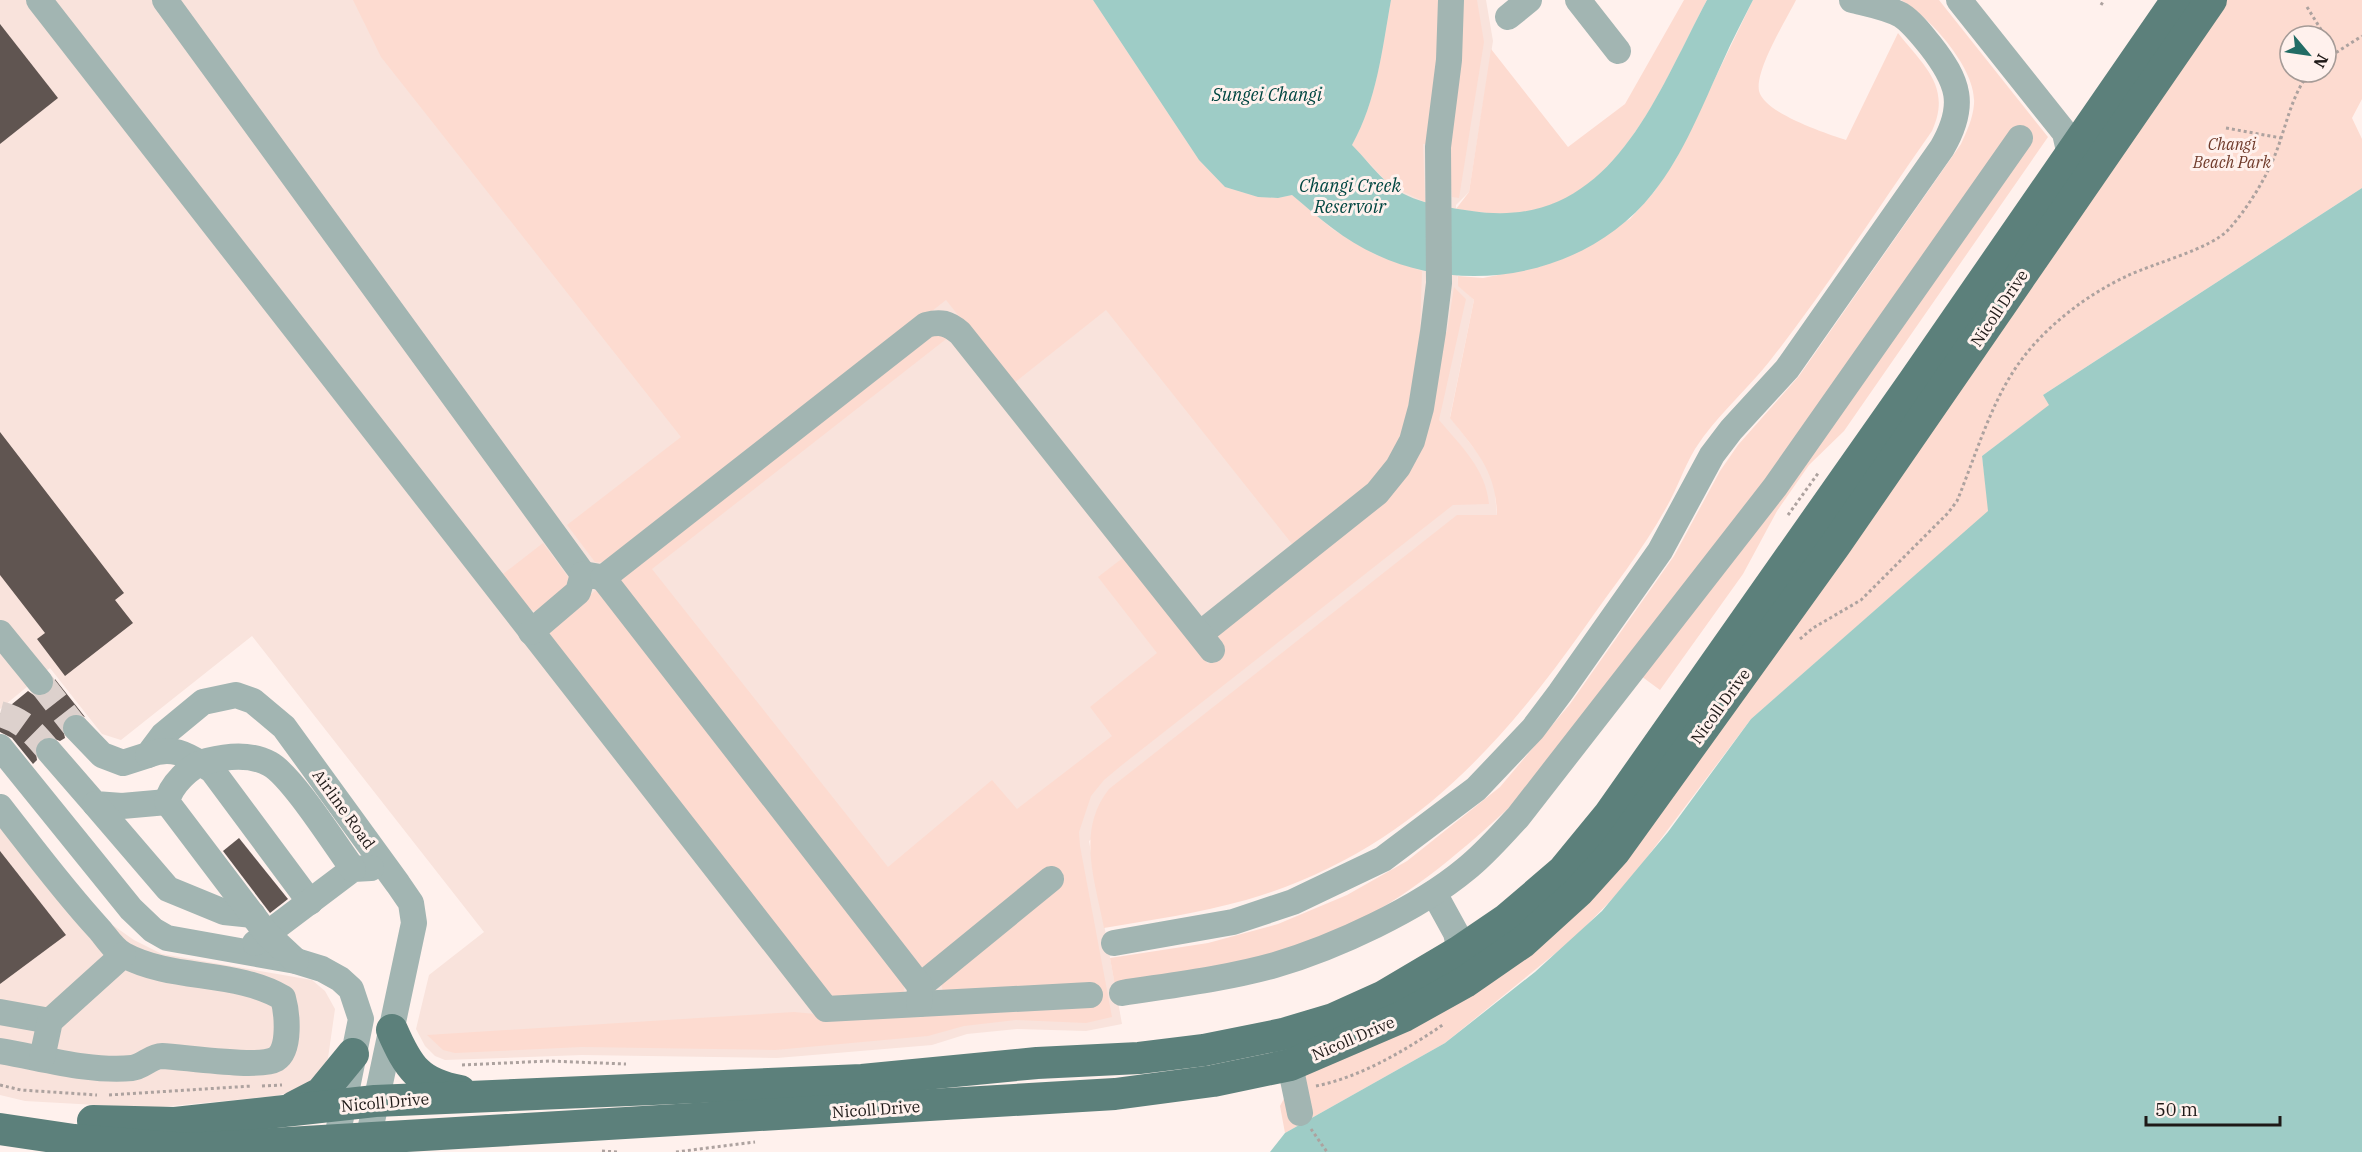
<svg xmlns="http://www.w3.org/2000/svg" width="2362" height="1152" font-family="'IBM Plex Serif',serif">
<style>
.built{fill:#f9e3dc}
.green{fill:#fddbd0;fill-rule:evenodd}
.water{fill:#9eccc6}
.building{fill:#605551}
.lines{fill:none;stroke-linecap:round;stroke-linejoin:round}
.minor-tunnel{stroke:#ddd1cd;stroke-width:26;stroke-dasharray:26 13;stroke-linecap:butt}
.path{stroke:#ada29f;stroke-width:3;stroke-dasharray:3 3;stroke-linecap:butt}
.minor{stroke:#a2b5b2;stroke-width:26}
.major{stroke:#5c807b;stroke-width:32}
.labels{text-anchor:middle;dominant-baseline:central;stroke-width:6;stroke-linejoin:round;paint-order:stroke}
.park-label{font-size:16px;font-style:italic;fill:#703b2b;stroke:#fff1ed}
.street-label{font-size:16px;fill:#1e1917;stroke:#fff1ed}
.water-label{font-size:18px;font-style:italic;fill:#004641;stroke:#fff1ed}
</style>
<rect width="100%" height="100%" fill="#fff1ed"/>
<g class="built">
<path d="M0,0h1486l7,41 -24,151 -13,13 2,80 16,15 -24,117 39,51 5,15 3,33 -408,325 33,183 -36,7 -69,-2 -50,5 -35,11 -155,13 -195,-3 -137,5 -10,-4 -10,-10 -9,-17 13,-54 55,-43 -232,-296 -131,104 -19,-6 -52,-66 -50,41z"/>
<path d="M0,800l101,117 33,23 28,14 150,26 13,11 10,18 -7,49 -7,13 -16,17 -29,8 -126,12 -125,-7 -25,-6z"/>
</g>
<g class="green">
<path d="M353,0h740l106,160 26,27 33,10 20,1 14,-3 40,34 44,26 46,16 -2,60 7,2 -16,82 -27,60 -88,74 -190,-239 -93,74 -67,-84 -334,263 -17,-1 -28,-37 114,-88 -300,-380z"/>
<path d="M1391,0h53l-12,144h-9l2,58 -34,-16 -39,-41c25,-45 30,-95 39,-145z"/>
<path d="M1458,0h19l7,42 -25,156 -7,-1 -4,-50z"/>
<path d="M1684,0h23c-43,80 -87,205 -192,213 -20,2 -39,-1 -59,-4l13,-17 22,-143 77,98 57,-43z"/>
<path d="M1753,0h43c-10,20 -41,70 -37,91 5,22 66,42 87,49l52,-107c26,33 54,54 34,98 -54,77 -105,157 -163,231 -24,30 -53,54 -74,87 -11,18 -18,40 -29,59 -23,42 -54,80 -81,119 -90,127 -184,228 -339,273 -47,13 -94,20 -142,28 -9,-48 -28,-97 5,-139l348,-274h40c-1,-45 -21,-64 -47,-97l24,-118 -16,-14v-10l25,2 59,-12 88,-47 24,-27 22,-33z"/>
<path d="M1901,0h38l109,137 -204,294 -35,34 -32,46 -34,63 -83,116 -19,-14 128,-192 -257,321c-47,43 -95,85 -152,115 -76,40 -162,52 -245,66l-5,-28 98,-15 70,-19 69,-29 60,-34 93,-74 70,-83 104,-148 46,-85 18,-26 61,-69 162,-232c6,-13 12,-26 13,-40 3,-35 -45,-88 -73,-104z"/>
<path d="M2214,0h148v99l-10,19 10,21v49l-319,207 7,10 -68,51 7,55 -238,208 -124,165 -54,55 -128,104 -160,90 -5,-27 22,-41 232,-113zM2290,36h36v36h-36z"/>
<path d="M1454,287l12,12 -27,121c22,26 47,49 50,84l-36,1 -331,260 -18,15 -13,16 -12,36 1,14 32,171 -26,6 -70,-3 -52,6 -36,10 -153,14 -193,-3 -127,6 -12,-3 -16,-15 367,-23 32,3 117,-24 -3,-11 -15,-12 -8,-2 -301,-384 316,-249 18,3 -298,233 236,298 104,-87 25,29 95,-73 -22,-29 67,-54 -59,-76 26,-20 84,107 16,-12 -14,-19 180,-146 49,-155h8z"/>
<path d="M543,543l26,35 2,12 -32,23 -11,-5 -25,-34z"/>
<path d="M598,589l307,395 -2,10 -70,3 -7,-6 -277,-357 6,-13z"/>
</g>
<g class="water">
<path d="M1093,0h298c-9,50 -14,100 -39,145 13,13 24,28 38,40 22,18 55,22 82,26 138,21 182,-112 235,-211h46c-10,20 -21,40 -30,61 -21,45 -39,93 -70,132 -64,81 -184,105 -276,62 -32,-14 -59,-38 -85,-60l-14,3 -20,-1 -33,-10 -26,-27z"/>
<path d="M2362,188v964h-1092l15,-19 160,-90 90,-71 67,-61 66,-79 83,-113 237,-208 -6,-55 67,-51 -6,-10z"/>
</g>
<g class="building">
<path d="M0,24l58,74 -58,46z"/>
<path d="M0,432l124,161 -9,7 18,23 -68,53 -28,-37 8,-6 -45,-58z"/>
<path d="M55,679l30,38 -12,-4 -8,5 -3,6 3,14 -5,3 -13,-5 -8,4 -4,7 2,13 -4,4 -21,-26 -12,-6v-18l28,-23 7,5 14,-2 5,-7z"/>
<path d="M239,838l49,61 -18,14 -47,-62z"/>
<path d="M0,851l66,84 -66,49z"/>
</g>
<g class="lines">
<g class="minor-tunnel">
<path d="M40,682l36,46"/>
<path d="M0,714c23,6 34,19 49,37"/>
</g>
<g class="path">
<path d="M2101,5l3,-5"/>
<path d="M2307,7l18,29"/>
<path d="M2326,37l6,19"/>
<path d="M2326,59l36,-23"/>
<path d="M2226,128l55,10"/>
<path d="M1788,515l31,-43"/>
<path d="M1800,639l13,-11 48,-28 87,-87 9,-12c17,-41 32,-92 56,-129 26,-41 71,-76 114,-96 27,-13 84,-27 102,-47 18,-20 36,-49 46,-74 11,-27 16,-60 35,-83"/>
<path d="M462,1065l87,-4 77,3"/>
<path d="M0,1085l21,5 76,5"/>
<path d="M262,1086l20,-1"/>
<path d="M1316,1086c45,-9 90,-36 128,-62"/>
<path d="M109,1095l143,-9"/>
<path d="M1311,1129l16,23"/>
<path d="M602,1151l16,1"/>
<path d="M676,1152l79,-10"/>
</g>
<g class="minor">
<path d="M39,0l787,1009 264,-14"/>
<path d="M165,0l418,574"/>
<path d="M1578,0l40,51"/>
<path d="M1959,0l106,133 5,22 10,10"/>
<path d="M1508,17l21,-17"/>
<path d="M531,632l47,-40 5,-18 17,3"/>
<path d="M0,633l40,49"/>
<path d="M1200,634l177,-141 21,-26 14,-26 9,-33 12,-76 6,-49 -1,-136 11,-87 2,-60"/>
<path d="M76,728l26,27 21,8 25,-8 15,-20 40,-33 33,-7 17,6 31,26 114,157 13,19 3,20 -46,217"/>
<path d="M0,747l131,162 22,21 14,8 129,23 26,8 18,10 11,10 10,30 -25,123"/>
<path d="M49,751l46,53 27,2 45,-4"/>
<path d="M148,755c26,-11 42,2 64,15l98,132"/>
<path d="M95,804l73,85 56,23 29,3"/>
<path d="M0,807c32,41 63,83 99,122 7,8 15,21 25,26 48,26 112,15 159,43 4,14 8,52 -7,61 -17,10 -91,-2 -114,-3 -11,0 -19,11 -30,12 -43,4 -90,-10 -132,-17"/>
<path d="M1434,893l22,40 4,18 9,14"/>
<path d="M255,943l98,-74 18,-1"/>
<path d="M1114,943l119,-21 60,-20 90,-43 93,-70 57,-60 27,-36 100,-142 52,-96 19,-25 56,-61 155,-221c25,-43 17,-66 -12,-103 -9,-11 -18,-23 -29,-30 -15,-8 -33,-11 -49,-15"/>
<path d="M296,961l-29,-27 -100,-132c3,-16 23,-37 40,-41 20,-5 43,-8 63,3 22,12 66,82 83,105"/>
<path d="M920,986l131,-107"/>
<path d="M1122,993c51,-8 103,-14 153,-28 61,-18 143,-56 191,-96 19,-15 35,-34 52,-52l257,-330 245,-349"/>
<path d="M919,1004l1,-18 -317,-408 323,-253c15,-4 22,-2 34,8l252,317"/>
<path d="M0,1012l50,9"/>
<path d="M1286,1046l14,67"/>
<path d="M42,1058l8,-37 73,-66"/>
</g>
<g class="major">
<path d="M392,1030c16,37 27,54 68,61"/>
<path d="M294,1107l27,-14 32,-39"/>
<path d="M93,1121l82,2 200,-22 487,-21 175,-17 102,-5 65,-8 79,-16 50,-15 51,-23 76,-45 47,-32 56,-48 46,-56 305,-434 263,-381"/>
<path d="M0,1129l74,11 113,9 928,-55 98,-13 77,-16 114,-49 61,-34 58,-40 55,-50 37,-41 221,-307 375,-544"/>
</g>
</g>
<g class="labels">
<g class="park-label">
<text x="2232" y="144">Changi<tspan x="2232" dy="18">Beach Park</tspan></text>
</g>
<g class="street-label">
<text transform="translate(1999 308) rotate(-56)">Nicoll Drive</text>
<text transform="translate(1720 706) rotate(-54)">Nicoll Drive</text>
<text transform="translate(344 809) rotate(54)">Airline Road</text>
<text transform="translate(1353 1038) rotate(-23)">Nicoll Drive</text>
<text transform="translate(385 1102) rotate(-5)">Nicoll Drive</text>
<text transform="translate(876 1109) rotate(-4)">Nicoll Drive</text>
</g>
<g class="water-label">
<text x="1267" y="94">Sungei Changi</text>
<text x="1350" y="185">Changi Creek<tspan x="1350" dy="21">Reservoir</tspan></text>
</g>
</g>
<g transform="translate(2308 54) rotate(119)"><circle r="28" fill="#fff1ed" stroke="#a59b97" stroke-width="1.5"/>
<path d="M0-4.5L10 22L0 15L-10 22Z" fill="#226c65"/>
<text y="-9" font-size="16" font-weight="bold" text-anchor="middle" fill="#1e1917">N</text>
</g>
<path d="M2146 1116v9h134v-9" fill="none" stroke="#1e1917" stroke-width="3"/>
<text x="2155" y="1116" font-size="18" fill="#1e1917" stroke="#fff1ed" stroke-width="4.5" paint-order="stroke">50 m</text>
</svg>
